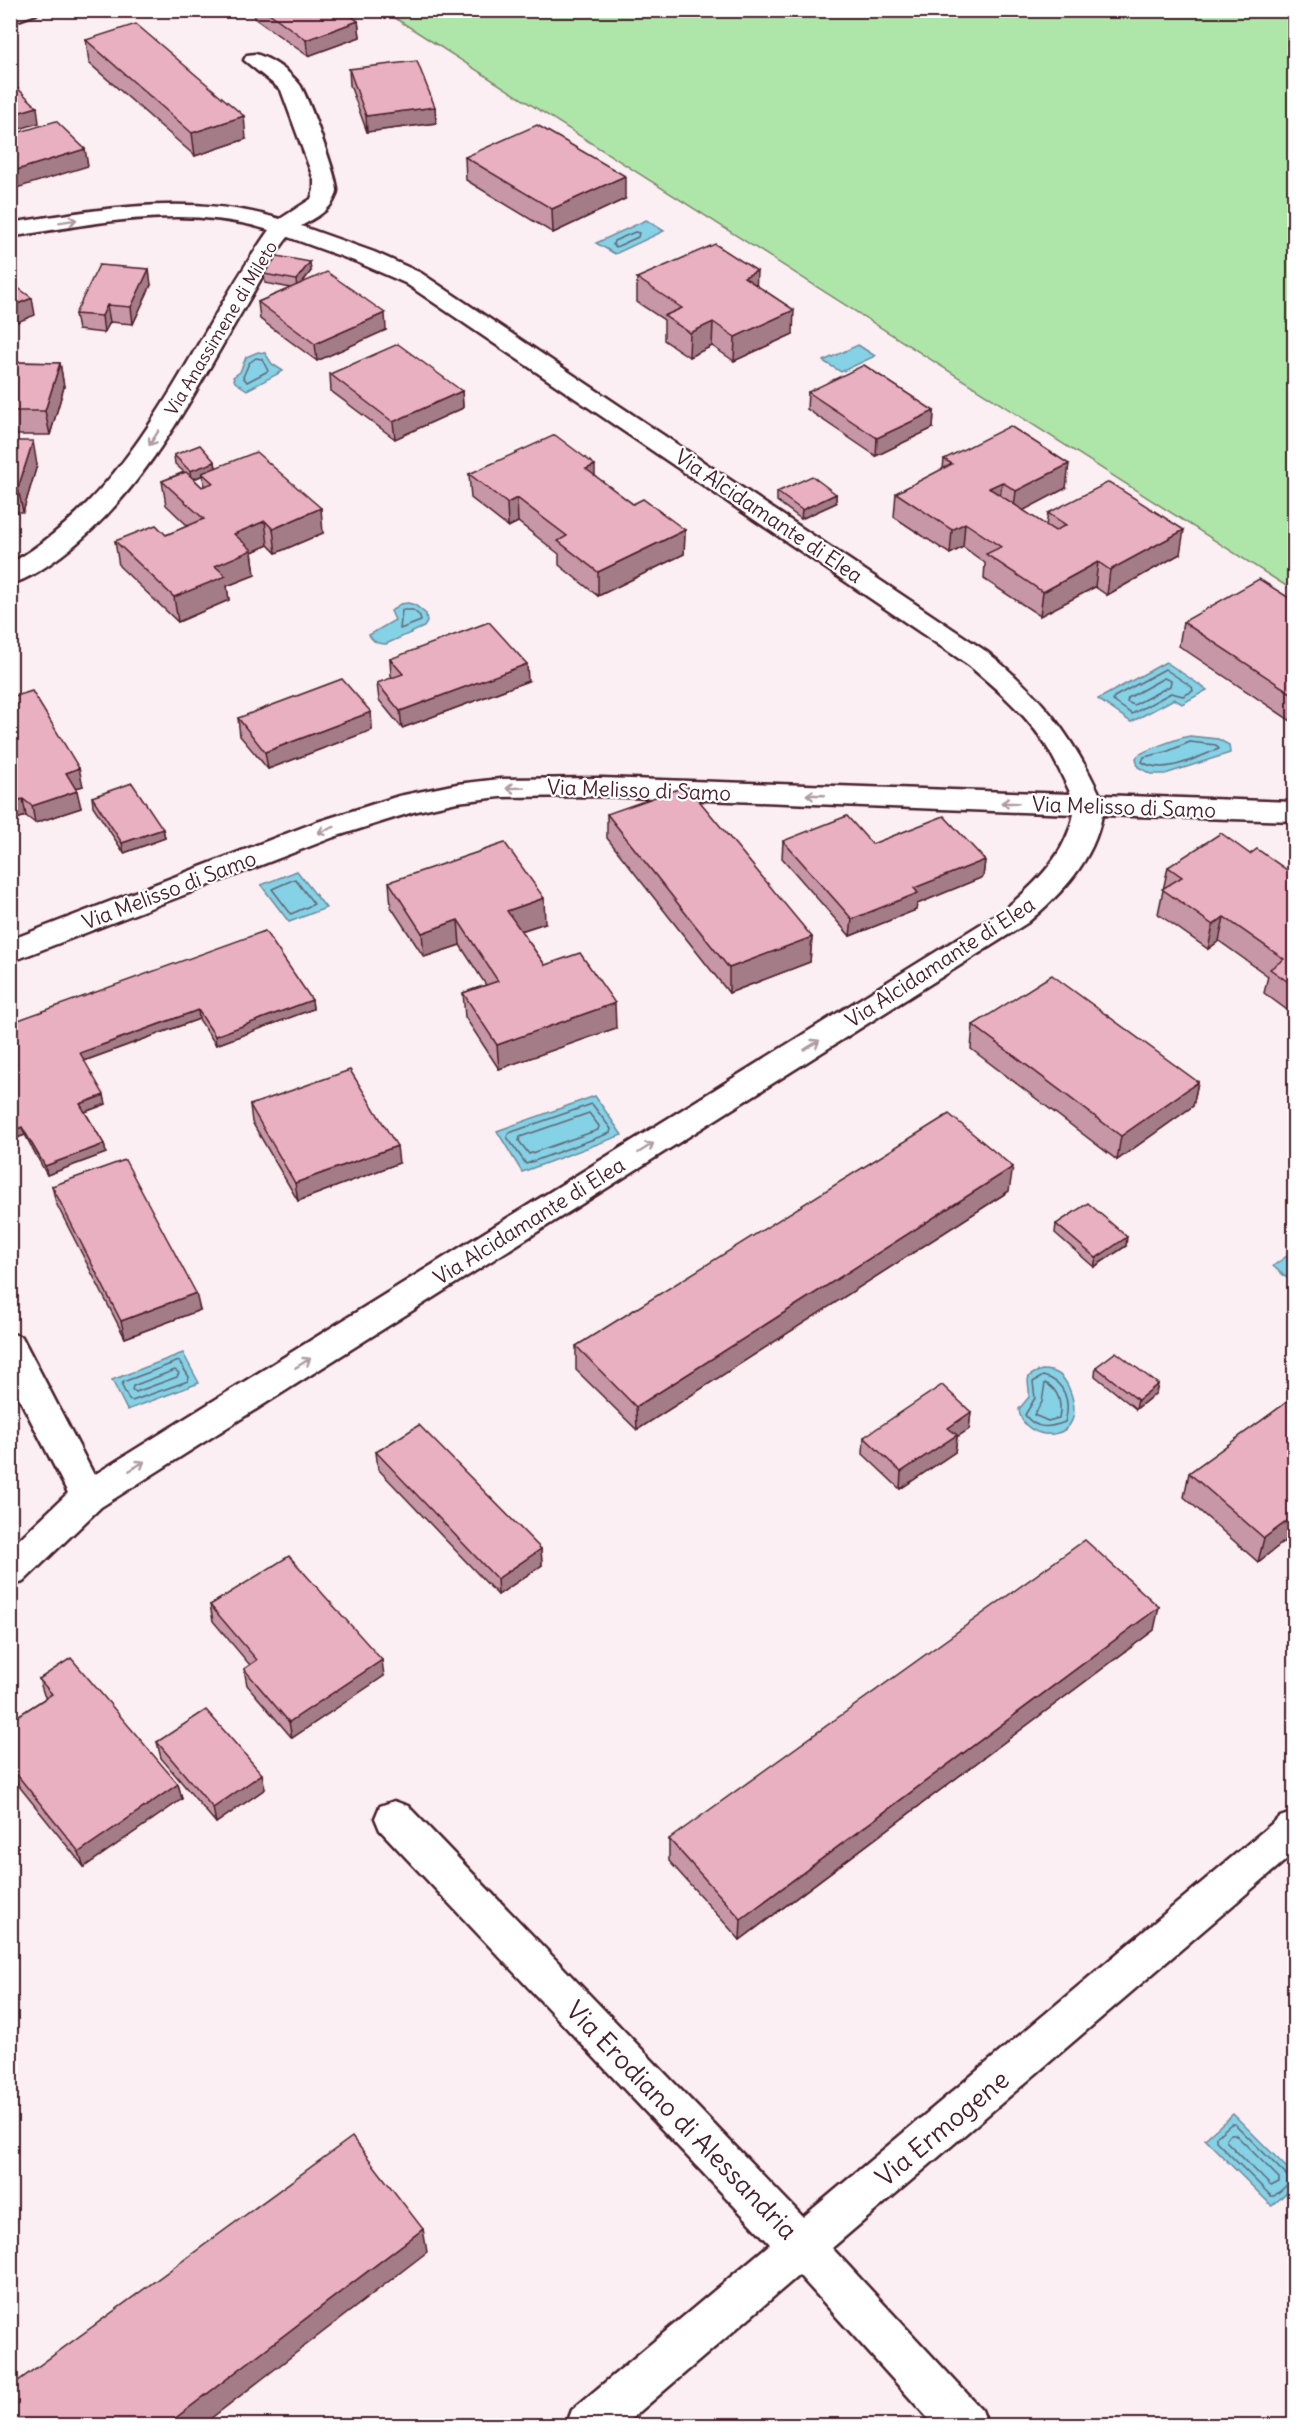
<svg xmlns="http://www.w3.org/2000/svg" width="1305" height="2436" font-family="Delius,sans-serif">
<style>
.green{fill:#aee6a9;stroke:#7c826a;stroke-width:1.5}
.water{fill:#85d1e5;stroke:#6d8a9b;stroke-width:1.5}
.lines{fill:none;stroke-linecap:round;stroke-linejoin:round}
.shore{stroke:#626675;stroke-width:1.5}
.minor-casing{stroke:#4a1f2b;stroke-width:5}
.minor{fill:#fff;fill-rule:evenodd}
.wall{fill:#c897a7;stroke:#4a1f2b;stroke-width:1.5;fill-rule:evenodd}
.shaded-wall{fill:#a37b88;stroke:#4a1f2b;stroke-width:1.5}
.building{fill:#e9b0c2;stroke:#4a1f2b;stroke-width:1.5}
.oneway{stroke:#ae9aa0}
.labels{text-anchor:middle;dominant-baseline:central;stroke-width:4.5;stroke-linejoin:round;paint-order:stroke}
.far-street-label{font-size:18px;fill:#4a1f2b;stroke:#fff}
.street-label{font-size:21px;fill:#4a1f2b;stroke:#fff}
.near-street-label{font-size:26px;fill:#4a1f2b;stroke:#fff}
</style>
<rect width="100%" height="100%" fill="#fbeff3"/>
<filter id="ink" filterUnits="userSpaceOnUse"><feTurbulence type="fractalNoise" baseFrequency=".0167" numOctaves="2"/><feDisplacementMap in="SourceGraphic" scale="12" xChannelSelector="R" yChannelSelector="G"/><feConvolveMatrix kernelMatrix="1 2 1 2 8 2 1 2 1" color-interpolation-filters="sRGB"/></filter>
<g filter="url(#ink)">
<path class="green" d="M384,11h910v580z"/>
<g class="water">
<path d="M646,220l18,11 -49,23 -19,-11z"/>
<path d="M858,345l17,11 -34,16 -18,-11z"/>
<path d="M258,352l7,1 7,11 11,7 -36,19 -12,-8 -2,-5 7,-5 6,-15z"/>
<path d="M408,603l7,2 11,9 1,8 -3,5 -38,17c-8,0 -13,-2 -17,-9l26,-15 -4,-9 9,-7z"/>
<path d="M1166,662l41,28 -25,14 -8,-5 -43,23 -33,-23z"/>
<path d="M1190,736l28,3 11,6 1,8 -65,21h-14l-13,-7 -2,-9c3,-7 44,-20 54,-22z"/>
<path d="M297,871l29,37 -37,14 -28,-37z"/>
<path d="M595,1096l27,39 -100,37 -25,-41z"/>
<path d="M1294,1251v33l-21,-18z"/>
<path d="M183,1353l16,30 -72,27 -15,-30z"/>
<path d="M1042,1370c13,0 20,4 26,16 27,61 -47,59 -49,23l10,-12c2,-16 -9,-20 13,-27z"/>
<path d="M1233,2114l61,61v11l-22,20 -67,-67z"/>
</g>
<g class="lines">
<g class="shore">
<path d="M635,232l4,1 -1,4 -22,10 -3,-2 1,-4z"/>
<path d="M256,358l6,1 6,12 -21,11 -4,-5 6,-14z"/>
<path d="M402,610h11l7,6 1,5 -21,8z"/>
<path d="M1165,669l27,18 1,4 -10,5 -12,-3 -39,21 -19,-13 1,-4z"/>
<path d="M1164,678l7,3 -1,5 -36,19 -7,-3 1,-4z"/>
<path d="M1190,742l26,3 3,4c-23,8 -54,27 -77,13l2,-5 22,-5z"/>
<path d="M295,879l19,25 -23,10 -19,-25z"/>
<path d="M592,1104l19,25 -1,4 -84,31 -19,-27 2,-4z"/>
<path d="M589,1113l10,13 -1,4 -69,24 -10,-13 1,-4z"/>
<path d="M179,1361l10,16 -1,4 -56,20 -3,-1 -7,-14 1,-4z"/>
<path d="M175,1370l4,3 -2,4 -41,15 -4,-2 1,-4z"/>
<path d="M1043,1376c22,5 28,26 22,46 -16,6 -29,8 -40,-7l10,-17 -2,-16z"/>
<path d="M1045,1383c14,6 17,21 14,35l-11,3 -14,-6 8,-13z"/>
<path d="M1231,2124h4l55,55v4l-16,13h-3l-55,-55v-4z"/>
<path d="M1231,2134h4l44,44v4l-8,4 -44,-44 -1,-4z"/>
</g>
<g class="minor-casing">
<g id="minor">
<path d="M10,10h29l-3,4 -26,9z"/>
<path d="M255,54c16,4 35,18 45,31 8,12 38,94 37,106 -3,18 -22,27 -36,35l73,26 47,21 566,379c54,44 83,80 113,143l194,7v19l-192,-6c-8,46 -41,79 -75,108l-926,584 -78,75 -13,4v-38l58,-55 -58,-113v-47l12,4 72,138 911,-566c32,-26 60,-54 69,-95l-473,-18 -101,1 -43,5 -44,10 -79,25 -324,125v-22l304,-117 85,-27 58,-12 43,-5 101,-1 470,16c-7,-14 -13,-28 -21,-42 -20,-35 -52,-62 -83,-88l-562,-381 -48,-21 -69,-25c-16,20 -28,44 -41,66 -53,89 -100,188 -185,252 -15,11 -33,24 -52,29v-20c131,-77 175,-215 259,-334 -84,-26 -173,-7 -259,7v-14c91,-14 180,-31 270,-4l31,-20 3,-9v-10l-33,-90 -37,-30 3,-5z"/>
<path d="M394,1801l14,5 395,411 477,-400 14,-5v41l-462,395 150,162 6,16h-53l-136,-151 -176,151h-57l6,-16 198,-166 -390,-414 -5,-12 5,-12z"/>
</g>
</g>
<use href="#minor" class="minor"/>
</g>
<g class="wall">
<path d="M253,10h90l15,11 2,16 -52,19 -54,-38z"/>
<path d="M86,40l160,99 -51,17 -106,-93z"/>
<path d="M349,69l86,38 1,16 -69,9 -17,-47z"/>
<path d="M465,157l160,42 -72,34 -87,-53z"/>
<path d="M311,271l-9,12 84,47 -69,31 -57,-42 -2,-17 33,-14 -26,-5 -1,-9z"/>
<path d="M637,278l119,7 37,49 -59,27 -22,-15 -23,11 -25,-17v-20l-27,-18z"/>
<path d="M151,285l-18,39 -23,-2 -6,11 -26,-3 -3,-16z"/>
<path d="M10,356l4,6 46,1 4,24 -14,48h-35l-2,6 24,24 -14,47h-13z"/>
<path d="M330,374l132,17 1,17 -68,31 -64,-48z"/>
<path d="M808,392l126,19 -1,17 -57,28 -69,-47z"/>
<path d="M174,455l41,7 1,5 107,66 -47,20 -8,-8 -16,7 3,23 -28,11 2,14 -51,22 -59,-56 -4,-25 51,-6 22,-9 -22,-21 -4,-24 22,-9 -9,-8zM203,475l1,11 -2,1 -8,-8z"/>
<path d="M944,459l122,29 -43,22 23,16 2,-13 132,41 -73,41 -12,-8 -55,29 -56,-37 1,-16 -22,-16 -13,7 -56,-37 2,-24 47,-24z"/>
<path d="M469,474l126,2 38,28 52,26 -1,24 -86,42 -39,-31v-11l-41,-32 -10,5 -37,-29z"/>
<path d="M777,492l59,2v9l-35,16 -24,-18z"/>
<path d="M1294,601v122l-115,-77 4,-24z"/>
<path d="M390,659l138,22 -126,47 -23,-28 -2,-17 16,-5 -2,-2z"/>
<path d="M10,687l6,9 67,90 -8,2 6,20 -46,15 -9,-7 -16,5z"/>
<path d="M371,712l1,18 -104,39 -28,-33 -2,-18z"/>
<path d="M92,797l71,32 2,9 -41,15 -31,-47z"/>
<path d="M607,814l205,123 -2,25 -81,31 -122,-155z"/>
<path d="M783,841l89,3 113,16 -2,17 -66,27 -1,6 -66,26 -68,-78z"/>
<path d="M1250,854l44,21v140l-30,-22 4,-17 -49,-35 -11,8 -50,-35 10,-47z"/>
<path d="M389,882l156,41 -24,8 24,34 71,63 -117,41 -34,-52 -2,-24 23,-8 -26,-40 -36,12 -33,-50z"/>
<path d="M312,1000l1,9 -97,36 -17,-26 -115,42 22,43 -21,8 19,32 2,9 -59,22 -22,-40 -11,4 -4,-6v-110z"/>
<path d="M973,1025l225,57 -5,24 -76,54 -146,-111z"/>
<path d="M250,1105l149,58 -101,38 -46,-79z"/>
<path d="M52,1186l148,124 -75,28 -69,-135z"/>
<path d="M1009,1191l-372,239 -61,-60v-24z"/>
<path d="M1056,1224l70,22 -32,21 -39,-34z"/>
<path d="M1096,1367l62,17 -2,9 -20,16 -41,-33z"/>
<path d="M1294,1397v137l-36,28 -74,-65 5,-24z"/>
<path d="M971,1412l-2,17 -12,8 -2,15 -55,37 -37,-35 1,-17z"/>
<path d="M376,1452l165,97 1,16 -44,30 -120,-126z"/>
<path d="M210,1605l174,71 -92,62 -45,-53 -3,-16 6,-4 -37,-44z"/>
<path d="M1154,1630l-414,310 -71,-79v-22z"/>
<path d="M39,1679l139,105 4,15 -98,68 -74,-92v-54l36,-23 -2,-3z"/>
<path d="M157,1742l108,47 -49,34 -55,-65z"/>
</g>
<g class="shaded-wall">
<path d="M358,21l2,16 -52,19 -2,-16z"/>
<path d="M37,107l2,16 -29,9v-17z"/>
<path d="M435,107l1,16 -69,9 -1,-16z"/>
<path d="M244,116l2,23 -51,17 -3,-23z"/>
<path d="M85,149l3,17 -78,24v-18z"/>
<path d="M625,176v23l-72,34 -1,-24z"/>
<path d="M310,262l1,9 -14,18 -1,-9z"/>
<path d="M149,269l2,16 -18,39 -2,-17z"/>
<path d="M757,271l-1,24 -12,-18z"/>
<path d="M32,298l3,17 -25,10v-18z"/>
<path d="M107,305l3,17 -6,11 -2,-17z"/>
<path d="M794,310l-1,24 -59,27 1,-24z"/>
<path d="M385,313l1,17 -69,31 -2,-17z"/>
<path d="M713,322l-1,24 -23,11 1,-24z"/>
<path d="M60,363l4,24 -14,48 -5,-24z"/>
<path d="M462,391l1,17 -68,31 -2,-17z"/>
<path d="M10,411l5,24 -5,15z"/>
<path d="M934,411l-1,17 -57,28 1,-18z"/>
<path d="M33,441l4,24 -14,47 -5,-24z"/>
<path d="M215,462l1,8 -14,3 1,2 -12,5 -1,-9z"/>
<path d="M1069,464l-3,24 -53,28 3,-25z"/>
<path d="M595,465v24l-9,-20z"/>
<path d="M1002,482l-3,24 -10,-18z"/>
<path d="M836,494v9l-35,16 1,-9z"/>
<path d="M517,498l1,24 -10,5 -1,-24z"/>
<path d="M321,508l2,25 -47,20 -3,-24z"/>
<path d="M265,521l3,24 -16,7 3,23 -28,11 2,14 -51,22 -4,-25 41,-31 19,-32z"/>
<path d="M965,523l-2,24 -13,7 2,-24z"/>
<path d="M685,530l-1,24 -86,42v-24z"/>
<path d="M1184,530l-4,24 -73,41 3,-25z"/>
<path d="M1098,562l-3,25 -55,29 3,-24z"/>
<path d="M527,664l1,17 -126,47 -2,-17z"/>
<path d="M371,712l1,18 -104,39 -3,-17z"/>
<path d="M79,768l4,18 -14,4 -3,-17z"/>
<path d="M77,791l4,17 -46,15 -3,-17z"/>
<path d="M23,799l3,17 -16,5v-19z"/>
<path d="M163,829l2,9 -41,15 -2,-10z"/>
<path d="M985,860l-2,17 -66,27 -1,6 -66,26 2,-17 62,-31z"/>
<path d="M544,898l1,25 -37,12 -1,-24z"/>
<path d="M1224,917l-5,24 -11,8 5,-24z"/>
<path d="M458,920l2,25 -36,12 -2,-24z"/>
<path d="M812,937l-2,25 -81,31v-25z"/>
<path d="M312,1000l1,9 -97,36 -1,-9z"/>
<path d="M615,1003l1,25 -117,41 -2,-24z"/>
<path d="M198,1010l1,9 -118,43 -1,-9z"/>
<path d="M1198,1082l-5,24 -76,54 4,-24z"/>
<path d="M104,1095l2,9 -24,9 -2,-9z"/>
<path d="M22,1127l3,8 -11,4 -2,-8z"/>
<path d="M104,1144l2,9 -59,22 -2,-9z"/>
<path d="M397,1146l2,17 -101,38 -3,-18z"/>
<path d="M1013,1167l-4,24 -372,239 -1,-23z"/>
<path d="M1127,1237l-1,9 -32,21 2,-9z"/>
<path d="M196,1293l4,17 -75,28 -4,-17z"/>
<path d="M1158,1384l-2,9 -20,16 2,-9z"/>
<path d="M971,1412l-2,17 -12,8 -2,15 -55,37 1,-17 47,-44z"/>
<path d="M1294,1516v18l-36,28 6,-24z"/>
<path d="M541,1549l1,16 -44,30 -1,-16z"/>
<path d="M1159,1607l-5,23 -414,310 1,-21z"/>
<path d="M382,1660l2,16 -92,62 -3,-16z"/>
<path d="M262,1774l3,15 -49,34 -3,-15z"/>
<path d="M178,1784l4,15 -98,68 -5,-15z"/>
<path d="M423,2229l4,23 -226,174h-36z"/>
</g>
<g class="building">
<path d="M265,10h78l15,11 -52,19z"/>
<path d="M136,24l108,92 -52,17 -106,-93z"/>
<path d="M417,61l18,46 -69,9 -17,-47z"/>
<path d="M10,81l27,26 -27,8z"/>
<path d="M56,121l29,28 -75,23v-37z"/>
<path d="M537,125l88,51 -73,33 -87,-52z"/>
<path d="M715,244l42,27 -13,6 50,33 -59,27 -22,-15 -23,11 -26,-17 18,-8 -45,-30z"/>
<path d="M277,256l33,6 -14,18 -32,-6z"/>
<path d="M99,265l50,4 -18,38 -24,-2 -5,11 -27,-2z"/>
<path d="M327,272l58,41 -70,31 -57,-42z"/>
<path d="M10,282l22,16 -22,9z"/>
<path d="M398,344l64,47 -69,31 -63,-48z"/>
<path d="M10,356h3l-2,6 49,1 -15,48h-35z"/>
<path d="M864,365l70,46 -57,27 -69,-46z"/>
<path d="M1010,426l59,38 -53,27 -14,-9 -13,6 66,43 11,-6 -18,-12 61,-31 75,48 -74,40 -12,-8 -55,30 -57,-38 15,-7 -36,-24 -13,7 -56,-37 56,-29 -8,-5z"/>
<path d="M555,435l40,30 -9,4 47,35 10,-5 42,31 -87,42 -40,-31 9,-5 -50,-38 -10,5 -38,-29z"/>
<path d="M10,441h23l-15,47h-8z"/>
<path d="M200,445l15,17 -25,9 -16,-16z"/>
<path d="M256,452l65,56 -48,21 -8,-8 -31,13 18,16 -37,16 11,10 -52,21 -59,-56 41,-16 10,10 38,-16 -42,-38 24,-9 16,15 11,-4 -11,-10z"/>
<path d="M812,476l24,18 -34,16 -25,-18z"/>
<path d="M1259,579l35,22v94l-111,-73z"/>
<path d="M489,622l38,42 -127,47 -23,-28 26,-9 -13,-15z"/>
<path d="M342,679l29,33 -106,40 -27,-34z"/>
<path d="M10,687l6,9 16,-5 47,77 -13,5 11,18 -45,15 -9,-7 -13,3z"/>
<path d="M132,783l31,46 -41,14 -30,-46z"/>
<path d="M687,786l125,151 -83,31 -122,-154z"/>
<path d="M847,816l25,28 72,-28 41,44 -71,28 4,5 -66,26 -69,-78z"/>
<path d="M1221,833l29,21 7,-5 37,26v111l-24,-17 14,-10 -60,-42 -11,8 -51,-36 20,-12 -14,-10z"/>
<path d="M505,843l39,55 -37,13 38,54 35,-12 35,50 -118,42 -34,-52 35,-12 -40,-61 -36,13 -33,-51z"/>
<path d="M265,931l47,69 -97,36 -17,-26 -118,43 24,42 -24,9 24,40 -59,22 -23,-39 -10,4 -2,-3v-105z"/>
<path d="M1052,975l146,107 -77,54 -148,-111z"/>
<path d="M350,1070l47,76 -102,37 -45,-78z"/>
<path d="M949,1114l64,53 -377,240 -60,-61z"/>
<path d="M125,1160l71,133 -75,28 -69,-135z"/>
<path d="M1088,1203l39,34 -31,21 -40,-34z"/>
<path d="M1116,1352l42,32 -20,16 -42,-33z"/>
<path d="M942,1385l29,27 -23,16 9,7 -56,37 -37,-35z"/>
<path d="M1294,1397v119l-30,22 -75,-65z"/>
<path d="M419,1425l122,124 -44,30 -121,-127z"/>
<path d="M1085,1540l74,67 -418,312 -72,-80z"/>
<path d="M289,1556l93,104 -93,62 -45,-53 13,-9 -47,-55z"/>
<path d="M71,1658l107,126 -99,68 -69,-86v-45l42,-27 -13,-15z"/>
<path d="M206,1710l56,64 -49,34 -56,-66z"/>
<path d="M352,2137l71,92 -258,197h-155v-39z"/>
</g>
<defs><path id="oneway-shaft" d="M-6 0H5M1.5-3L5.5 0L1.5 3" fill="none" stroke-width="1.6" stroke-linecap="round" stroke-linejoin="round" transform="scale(1.5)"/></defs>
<g class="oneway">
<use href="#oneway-shaft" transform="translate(68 221) rotate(-9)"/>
<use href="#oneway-shaft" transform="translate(154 438) rotate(122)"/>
<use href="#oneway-shaft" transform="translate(515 788) rotate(177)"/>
<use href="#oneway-shaft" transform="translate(815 795) rotate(-178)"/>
<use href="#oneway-shaft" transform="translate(1010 803) rotate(-178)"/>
<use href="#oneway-shaft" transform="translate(326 830) rotate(160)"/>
<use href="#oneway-shaft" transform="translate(812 1045) rotate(-32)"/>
<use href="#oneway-shaft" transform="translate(646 1148) rotate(-32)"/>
<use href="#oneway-shaft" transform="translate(303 1363) rotate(-32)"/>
<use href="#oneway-shaft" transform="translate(137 1466) rotate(-32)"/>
</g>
</g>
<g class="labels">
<g class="far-street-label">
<text transform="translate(221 328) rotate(-59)">Via Anassimene di Mileto</text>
</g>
<g class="street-label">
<text transform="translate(769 516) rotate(34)">Via Alcidamante di Elea</text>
<text transform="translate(639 790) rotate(2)">Via Melisso di Samo</text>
<text transform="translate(1124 807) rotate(2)">Via Melisso di Samo</text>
<text transform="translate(169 890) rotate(-21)">Via Melisso di Samo</text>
<text transform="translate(940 962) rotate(-33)">Via Alcidamante di Elea</text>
<text transform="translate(529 1221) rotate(-32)">Via Alcidamante di Elea</text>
</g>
<g class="near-street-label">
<text transform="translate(682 2120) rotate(46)">Via Erodiano di Alessandria</text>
<text transform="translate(942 2128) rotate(-40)">Via Ermogene</text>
</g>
</g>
<rect width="1305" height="2436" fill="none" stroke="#fff" stroke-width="36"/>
<rect x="18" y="18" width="1269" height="2400" fill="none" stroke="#4a1f2b" stroke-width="2" filter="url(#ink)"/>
</svg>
